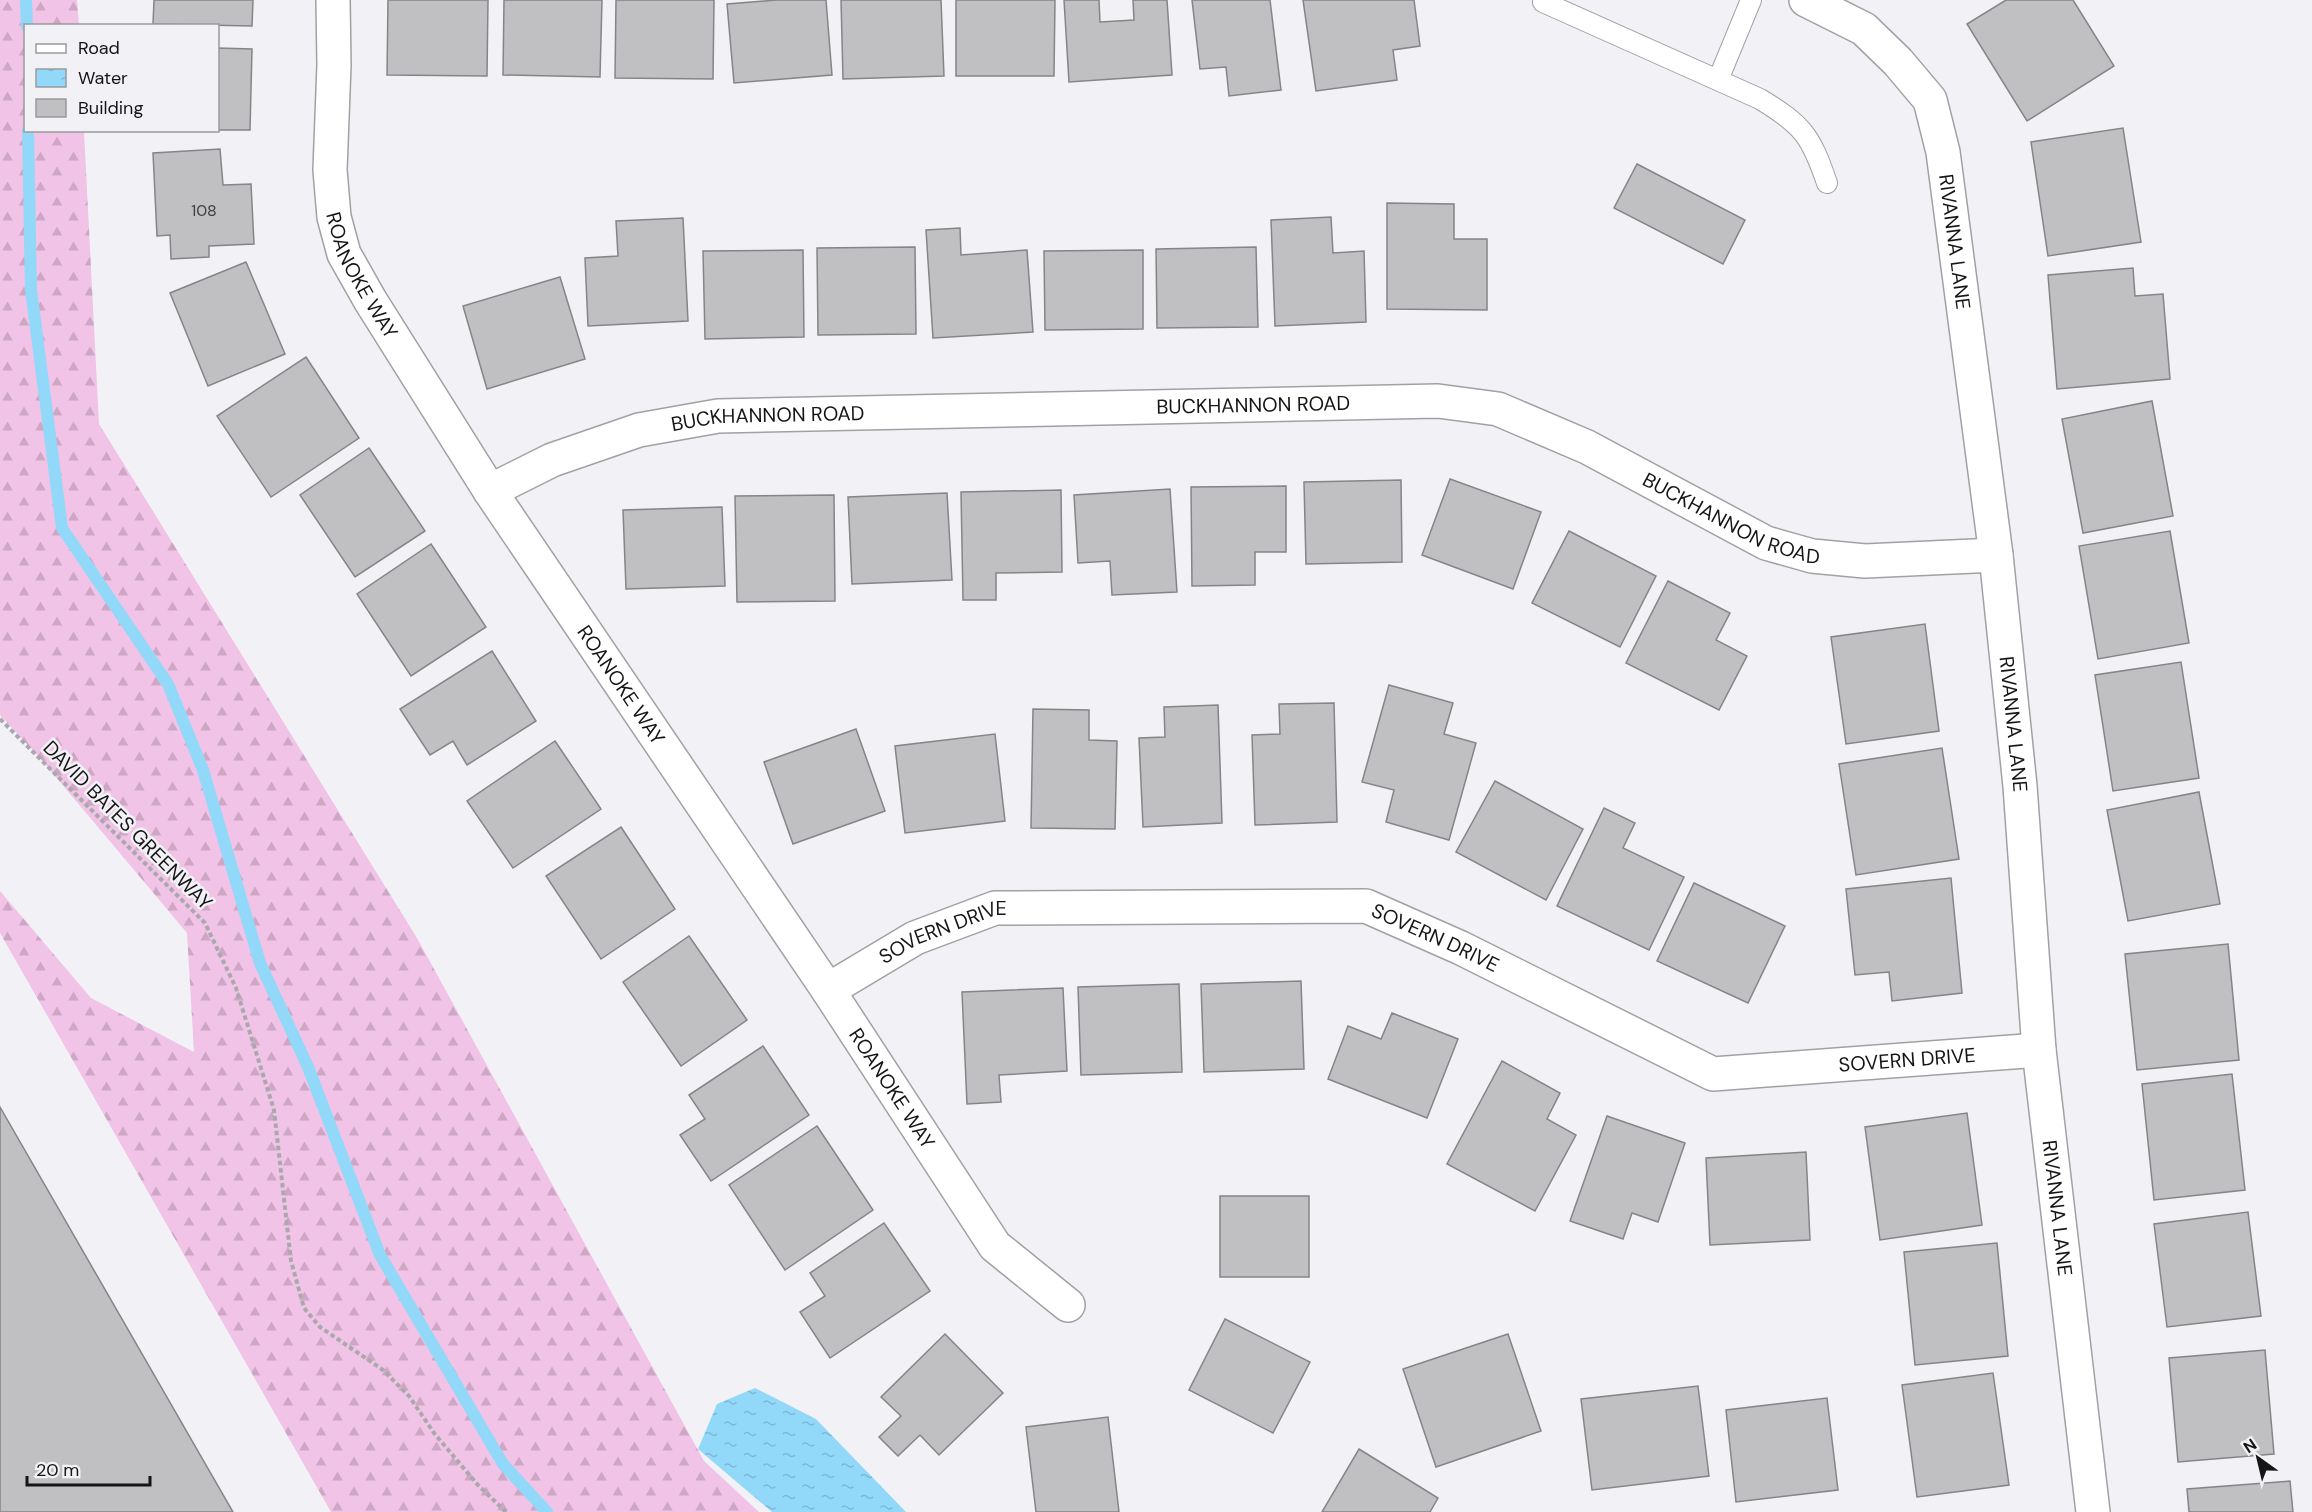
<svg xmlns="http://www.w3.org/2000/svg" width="2312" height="1512" font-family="'DM Sans',sans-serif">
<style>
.forest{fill:url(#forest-firs)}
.water{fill:url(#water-ripples)}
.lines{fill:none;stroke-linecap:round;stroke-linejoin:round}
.stream{stroke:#91d8f9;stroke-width:12}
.building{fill:#c0bfc2;stroke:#868487;stroke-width:1.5}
.service-casing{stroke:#a1a1a5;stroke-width:22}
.minor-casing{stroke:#a1a1a5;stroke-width:36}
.path{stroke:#a9a9ac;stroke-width:4;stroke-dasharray:4.5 3;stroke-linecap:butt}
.service{stroke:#fff;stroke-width:20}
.minor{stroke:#fff;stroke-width:33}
.labels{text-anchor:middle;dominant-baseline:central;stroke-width:5;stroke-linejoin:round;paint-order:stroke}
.number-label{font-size:16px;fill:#404041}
.street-label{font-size:20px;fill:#151516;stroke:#f2f2f6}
</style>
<defs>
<pattern id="forest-firs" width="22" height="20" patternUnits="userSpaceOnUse" patternTransform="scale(1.5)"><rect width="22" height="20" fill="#f1c3e7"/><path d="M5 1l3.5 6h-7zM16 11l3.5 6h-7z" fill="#cea7c5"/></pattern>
<pattern id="water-ripples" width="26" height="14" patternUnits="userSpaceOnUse" patternTransform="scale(1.5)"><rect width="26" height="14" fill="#91d8f9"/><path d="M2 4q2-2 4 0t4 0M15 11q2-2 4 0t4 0" fill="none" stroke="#7cb8d5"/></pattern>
</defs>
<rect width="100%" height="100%" fill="#f2f2f6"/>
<path class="forest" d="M0,0h77l2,25 -53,1v104l58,1 15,293 318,514 287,523 55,51h-428l-331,-579v-42l91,107 103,54 -7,-119 -148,-176 -39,-42z"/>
<path class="water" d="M755,1388l61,31 90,93h-134l-74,-63 19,-45z"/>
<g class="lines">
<g class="stream">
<path d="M26,0l1,26"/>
<path d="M28,130l3,160 31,238 106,156 35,86 57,193 48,104 72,188 123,209 44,48"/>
</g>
</g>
<g class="building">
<path d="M154,0h99l-1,26 -99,-2z"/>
<path d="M388,0h100l-1,76 -100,-1z"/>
<path d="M504,0h98l-2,77 -97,-2z"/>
<path d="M616,0h98l-1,79 -98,-1z"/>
<path d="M776,0h50l6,75 -98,8 -7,-79z"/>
<path d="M841,0h100l3,76 -101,3z"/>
<path d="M956,0h99l-1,76h-98z"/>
<path d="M1064,0h35l1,22 34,-2 -1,-20h34l5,75 -103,7z"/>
<path d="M1192,0h78l11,90 -52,6 -3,-29 -26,2z"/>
<path d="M1303,0h111l6,46 -27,4 4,30 -81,11z"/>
<path d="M2006,0h67l41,66 -87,55 -60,-97z"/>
<path d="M218,48l34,1 -2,81h-32z"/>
<path d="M2123,128l18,114 -93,14 -17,-114z"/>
<path d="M220,149l3,36 28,-1 3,60 -45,2v11l-38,2 -1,-24 -13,1 -4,-83z"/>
<path d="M1637,164l108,56 -22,44 -109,-56z"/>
<path d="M1387,203l67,1v35h33v71l-100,-1z"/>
<path d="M1331,217l2,36 31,-2 2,71 -91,4 -4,-106z"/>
<path d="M683,218l5,103 -100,5 -3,-68 33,-2 -2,-35z"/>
<path d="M960,228l1,27 66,-5 6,82 -100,6 -7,-108z"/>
<path d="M915,247l1,87 -98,1 -1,-87z"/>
<path d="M1256,247l2,80 -101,1 -1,-79z"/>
<path d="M803,250l1,87 -99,2 -2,-88z"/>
<path d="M1143,250v79l-98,1 -1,-79z"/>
<path d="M246,262l39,92 -77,32 -38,-93z"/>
<path d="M2133,268l2,28 28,-2 7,85 -113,10 -9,-114z"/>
<path d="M560,277l25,82 -98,30 -24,-83z"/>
<path d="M306,357l53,81 -88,59 -54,-81z"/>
<path d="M2152,401l21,115 -90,17 -21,-114z"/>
<path d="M369,448l56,83 -70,46 -55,-82z"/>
<path d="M1450,479l91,33 -28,77 -91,-34z"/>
<path d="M1401,480l1,82 -96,2 -2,-82z"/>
<path d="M1286,486v66h-31v33l-63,1 -1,-99z"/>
<path d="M1170,489l7,103 -65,3 -2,-34 -32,2 -4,-68z"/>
<path d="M1061,490l1,82 -66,1v27h-33l-2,-108z"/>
<path d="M947,493l5,87 -100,4 -4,-87z"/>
<path d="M834,495l1,106 -98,1 -2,-106z"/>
<path d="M722,507l3,79 -99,3 -3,-79z"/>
<path d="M1569,531l87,45 -36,71 -88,-44z"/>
<path d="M2170,531l19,112 -91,16 -19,-113z"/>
<path d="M431,544l55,83 -75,49 -54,-82z"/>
<path d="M1668,581l62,32 -14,27 31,16 -28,54 -93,-47z"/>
<path d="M1925,624l14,107 -93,13 -15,-107z"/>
<path d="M492,651l44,70 -69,44 -14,-24 -23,14 -30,-46z"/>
<path d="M2181,662l18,116 -86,13 -18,-116z"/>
<path d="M1389,685l64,18 -9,31 32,9 -27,97 -63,-18 8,-32 -32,-8z"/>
<path d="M1334,703l3,119 -82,3 -3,-90 28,-1 -1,-30z"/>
<path d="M1218,705l4,118 -79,4 -4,-89 26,-1 -1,-30z"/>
<path d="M1033,709l56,1v30l28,1 -2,88 -84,-1z"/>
<path d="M856,729l29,82 -92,33 -29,-82z"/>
<path d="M995,734l10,87 -100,12 -10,-87z"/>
<path d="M555,741l46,68 -88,59 -46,-67z"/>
<path d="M1942,748l17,111 -103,16 -17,-111z"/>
<path d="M1495,781l88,48 -37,71 -90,-48z"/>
<path d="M2199,792l21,112 -92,17 -21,-111z"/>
<path d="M1604,808l31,15 -12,25 61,29 -35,73 -92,-44z"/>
<path d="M621,827l54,82 -74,50 -55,-83z"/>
<path d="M1951,878l11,115 -70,8 -3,-29 -34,3 -9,-86z"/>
<path d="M1694,883l91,43 -37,77 -91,-42z"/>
<path d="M689,936l58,84 -66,46 -58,-84z"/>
<path d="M2228,944l11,116 -102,10 -12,-116z"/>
<path d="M1301,981l3,88 -100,3 -3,-88z"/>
<path d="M1179,984l3,88 -101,3 -3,-88z"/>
<path d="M1063,988l4,83 -68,4 2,27 -34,2 -5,-112z"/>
<path d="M1392,1013l66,26 -31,79 -99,-39 20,-53 33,13z"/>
<path d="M763,1046l46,69 -98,66 -31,-46 25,-16 -16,-24z"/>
<path d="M1502,1061l58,32 -13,26 29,16 -41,76 -88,-47z"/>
<path d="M2232,1074l13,116 -91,10 -12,-116z"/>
<path d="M0,1107l233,405h-233z"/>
<path d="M1967,1113l15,112 -102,15 -15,-113z"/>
<path d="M1607,1116l78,27 -27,79 -26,-9 -9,26 -53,-18z"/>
<path d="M817,1126l56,84 -88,60 -56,-85z"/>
<path d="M1806,1152l4,88 -100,5 -4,-87z"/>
<rect x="1220" y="1196" width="89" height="81"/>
<path d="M2248,1212l13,104 -94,11 -13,-103z"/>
<path d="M884,1223l46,68 -100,67 -30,-46 25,-16 -15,-23z"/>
<path d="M1997,1243l11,113 -93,9 -11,-113z"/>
<path d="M1225,1319l85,43 -37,71 -84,-43z"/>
<path d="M945,1334l58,59 -64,62 -19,-20 -22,21 -19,-19 22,-21 -20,-19z"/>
<path d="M1508,1334l33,97 -105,36 -33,-98z"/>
<path d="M2265,1350l9,104 -96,8 -9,-104z"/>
<path d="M1993,1373l16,112 -92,12 -15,-112z"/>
<path d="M1698,1386l11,90 -117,14 -11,-91z"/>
<path d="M1827,1398l11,92 -102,12 -10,-92z"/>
<path d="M1108,1417l11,95h-83l-10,-85z"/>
<path d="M1359,1449l79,49 -8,14h-108z"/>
<path d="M2290,1481l3,31h-104l-2,-23z"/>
</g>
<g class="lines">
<g class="service-casing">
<g id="service">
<path d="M1543,2l217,97c43,26 51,37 67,84"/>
<path d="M1718,80l33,-80"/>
</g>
</g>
<g class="minor-casing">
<g id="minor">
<path id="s1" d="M333,0l1,65 -4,105 4,47 10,37 26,46 120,191 338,499 167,256 73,59"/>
<path id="s2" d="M1806,0l58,29 34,33 32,38 13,52 53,403 24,231 19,264 54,462"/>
<path id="s3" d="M490,491l62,-31 87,-30 79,-14 720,-15 60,8 89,38 179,96 46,13 53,5 131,-6"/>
<path id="s4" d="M828,990l87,-52 80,-30 371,-2 95,42 252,126 326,-24"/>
</g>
</g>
<path class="path" d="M0,719l205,204 31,65 38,122 17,151 13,47 16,19 63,43 26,26 25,37 43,51 29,28"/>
<use href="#service" class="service"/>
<use href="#minor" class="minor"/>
</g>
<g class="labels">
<g class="number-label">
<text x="204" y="210">108</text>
</g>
<g class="street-label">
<text stroke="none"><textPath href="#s2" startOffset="306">RIVANNA LANE</textPath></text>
<text stroke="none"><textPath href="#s1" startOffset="282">ROANOKE WAY</textPath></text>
<text stroke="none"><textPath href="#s3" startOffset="777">BUCKHANNON ROAD</textPath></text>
<text stroke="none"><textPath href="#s3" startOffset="291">BUCKHANNON ROAD</textPath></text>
<text stroke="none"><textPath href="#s3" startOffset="1281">BUCKHANNON ROAD</textPath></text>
<text stroke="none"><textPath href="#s1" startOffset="768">ROANOKE WAY</textPath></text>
<text stroke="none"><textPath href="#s2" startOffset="792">RIVANNA LANE</textPath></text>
<text transform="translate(128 825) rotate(45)">DAVID BATES GREENWAY</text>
<text stroke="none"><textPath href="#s4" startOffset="130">SOVERN DRIVE</textPath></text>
<text stroke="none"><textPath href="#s4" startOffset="634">SOVERN DRIVE</textPath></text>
<text stroke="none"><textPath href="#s4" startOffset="1138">SOVERN DRIVE</textPath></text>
<text stroke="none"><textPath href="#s1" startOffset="1254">ROANOKE WAY</textPath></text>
<text stroke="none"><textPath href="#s2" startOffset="1278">RIVANNA LANE</textPath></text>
</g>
</g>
<rect x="24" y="24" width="195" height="108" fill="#f2f2f6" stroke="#9a9a9c" stroke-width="1.5"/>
<rect x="36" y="44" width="30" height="9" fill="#ffffff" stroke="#9a9a9c" stroke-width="1.5"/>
<text x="78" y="54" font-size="18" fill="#151516">Road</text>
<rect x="36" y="69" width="30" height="18" fill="url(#water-ripples)" stroke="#9a9a9c" stroke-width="1.5"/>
<text x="78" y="84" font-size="18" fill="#151516">Water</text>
<rect x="36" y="99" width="30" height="18" fill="#c0bfc2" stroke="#9a9a9c" stroke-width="1.5"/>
<text x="78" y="114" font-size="18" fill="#151516">Building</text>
<g transform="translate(2258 1458) rotate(326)" stroke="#f2f2f6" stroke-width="4.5" paint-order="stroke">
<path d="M0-4.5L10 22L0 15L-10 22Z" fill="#151516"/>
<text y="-9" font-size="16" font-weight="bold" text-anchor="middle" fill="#151516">N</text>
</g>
<path d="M27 1476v9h123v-9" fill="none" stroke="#151516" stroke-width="3"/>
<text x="36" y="1476" font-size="18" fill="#151516" stroke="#f2f2f6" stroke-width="4.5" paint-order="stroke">20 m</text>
</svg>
